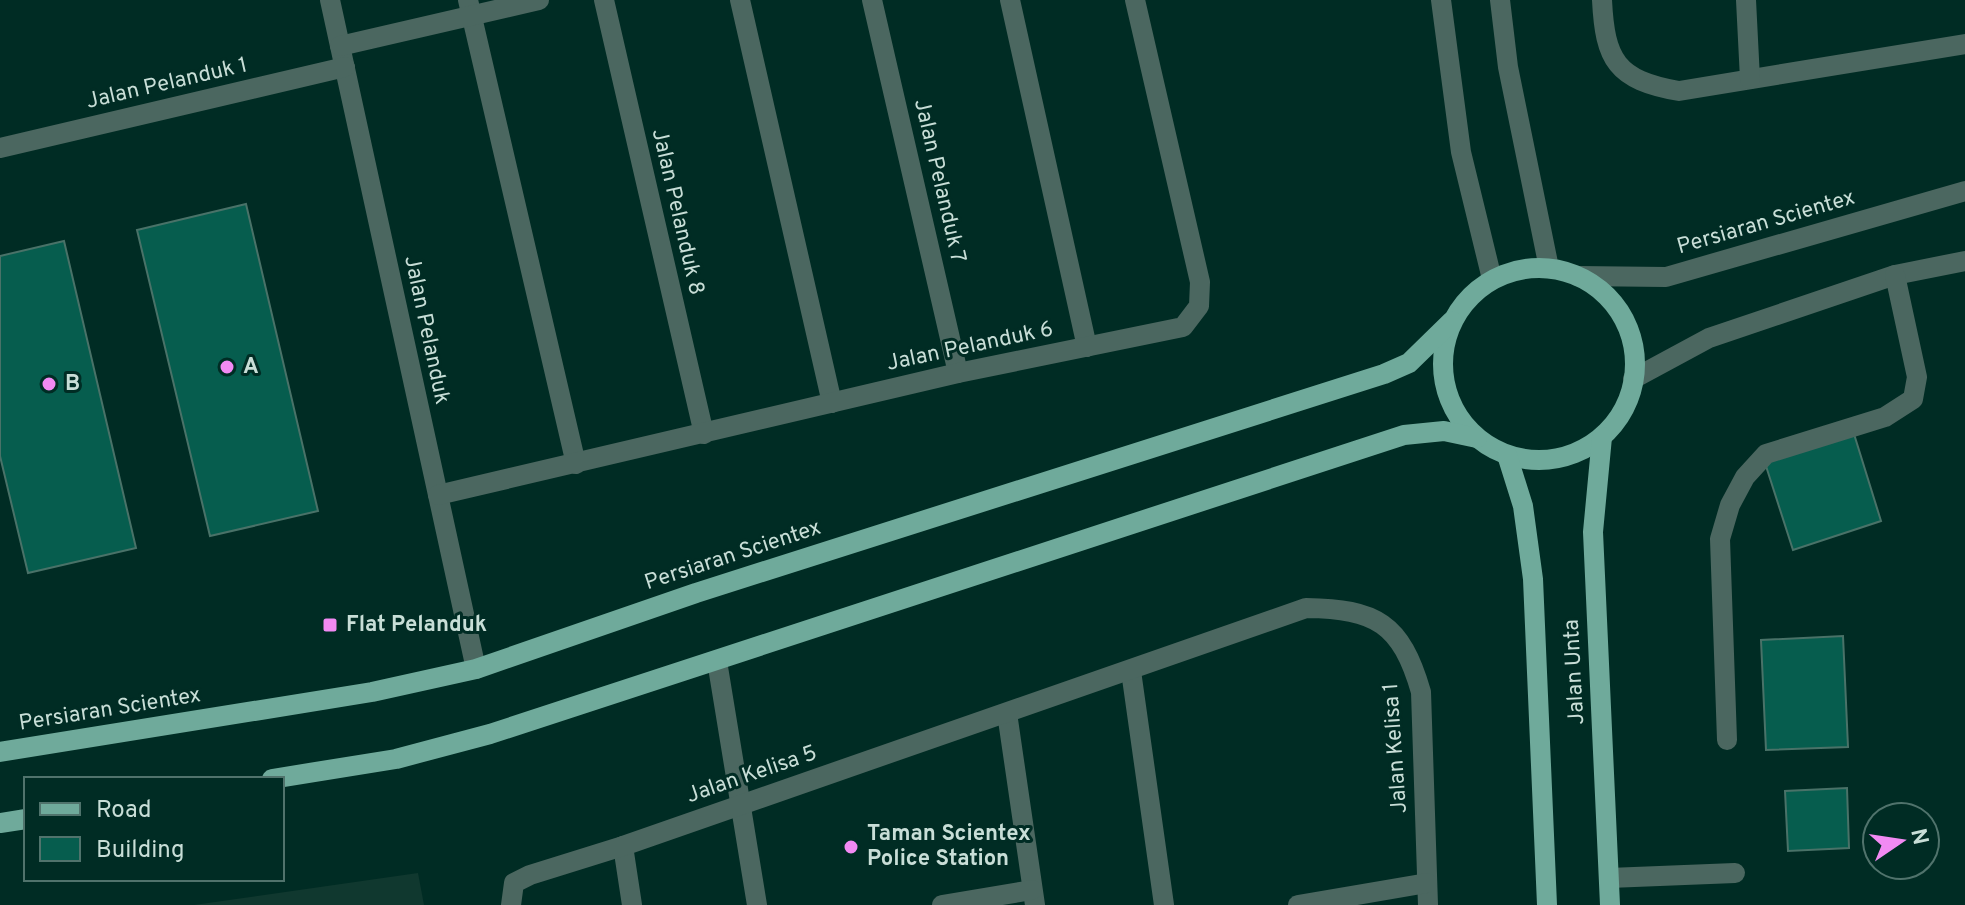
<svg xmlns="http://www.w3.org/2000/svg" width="1965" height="905" font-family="Overpass,sans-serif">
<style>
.built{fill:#10382f}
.building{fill:#065d4e;stroke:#497268;stroke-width:2}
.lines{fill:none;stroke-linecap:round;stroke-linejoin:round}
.minor{stroke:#4b6760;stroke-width:20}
.major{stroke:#6faa9b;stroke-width:20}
.poi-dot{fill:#f28af3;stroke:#002c24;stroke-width:3}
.labels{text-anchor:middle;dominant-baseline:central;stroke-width:6;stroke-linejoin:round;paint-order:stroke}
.street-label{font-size:22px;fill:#c8ded7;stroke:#002c24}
.poi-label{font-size:22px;font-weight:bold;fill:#c8ded7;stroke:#002c24;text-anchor:start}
</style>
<rect width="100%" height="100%" fill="#002c24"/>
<path class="built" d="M418,873l6,32h-230z"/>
<g class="building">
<path d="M246,204l72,307 -108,25 -73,-306z"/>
<path d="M64,241l72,307 -108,25 -28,-117v-200z"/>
<path d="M1854,434l27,87 -88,29 -28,-87z"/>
<path d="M1843,636l5,111 -82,3 -5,-110z"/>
<path d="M1847,788l2,60 -61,3 -3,-60z"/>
</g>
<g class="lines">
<g class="minor">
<path d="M330,0l146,669"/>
<path d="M468,0l108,464"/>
<path d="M604,0l100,434"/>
<path d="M740,0l92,403"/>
<path d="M872,0l86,373"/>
<path d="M1010,0l77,347"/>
<path d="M1441,0l20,152 31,127"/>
<path d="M1500,0l8,67 41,201"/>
<path d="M1602,0c3,60 14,80 77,91l286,-47"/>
<path d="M1746,0l4,79"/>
<path d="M340,46l199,-46"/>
<path d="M0,148l345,-81"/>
<path d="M1577,276l89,1 299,-86"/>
<path d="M1633,379l76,-41 186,-63 70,-14"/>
<path d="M438,495l520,-122 225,-46 16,-21 1,-24 -65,-282"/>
<path d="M717,661l40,244"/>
<path d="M1131,671l33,234"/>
<path d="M1007,713l28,192"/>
<path d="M1727,740l-7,-201 10,-34 15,-28 21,-23 119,-37 28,-18 4,-22 -22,-102"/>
<path d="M623,846l9,59"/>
<path d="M1609,878l126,-5"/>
<path d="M511,905l3,-22 16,-8 93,-29 683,-238c70,1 95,15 115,84l7,213"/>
<path d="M942,905l90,-15"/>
<path d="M1298,905l129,-22"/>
</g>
<g class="major">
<circle cx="1539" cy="364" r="96"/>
<path d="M1602,437l-9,95 17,373"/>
<path d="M1507,455l16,51 10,73 14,326"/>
<path d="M0,752l372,-60 104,-23 220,-76 688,-219 25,-11 43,-42"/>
<path d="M272,779l124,-20 94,-25 914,-299 40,-4 33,7"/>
<path d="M0,823l26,-4"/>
</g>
</g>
<g class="poi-dot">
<circle cx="227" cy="367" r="8"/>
<circle cx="49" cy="384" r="8"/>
<rect x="322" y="617" width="16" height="16" rx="4"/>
<circle cx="851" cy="847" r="8"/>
</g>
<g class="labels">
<g class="street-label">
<text transform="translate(167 84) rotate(-13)">Jalan Pelanduk 1</text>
<text transform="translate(939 181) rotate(77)">Jalan Pelanduk 7</text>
<text transform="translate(677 212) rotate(77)">Jalan Pelanduk 8</text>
<text transform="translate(1766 223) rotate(-16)">Persiaran Scientex</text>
<text transform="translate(426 330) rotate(78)">Jalan Pelanduk</text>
<text transform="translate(970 347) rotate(-12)">Jalan Pelanduk 6</text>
<text transform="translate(733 556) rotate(-18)">Persiaran Scientex</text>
<text transform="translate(1575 672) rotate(-93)">Jalan Unta</text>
<text transform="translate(110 710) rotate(-9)">Persiaran Scientex</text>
<text transform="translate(1396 748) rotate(-94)">Jalan Kelisa 1</text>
<text transform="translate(752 775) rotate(-19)">Jalan Kelisa 5</text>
</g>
<g class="poi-label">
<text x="243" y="367">A</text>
<text x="65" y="384">B</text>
<text x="346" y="625">Flat Pelanduk</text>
<text x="867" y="834">Taman Scientex<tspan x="867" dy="25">Police Station</tspan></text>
</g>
</g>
<rect x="24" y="777" width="260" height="104" fill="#002c24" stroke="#50736c" stroke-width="2"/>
<rect x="40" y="803" width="40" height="12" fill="#6faa9b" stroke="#50736c" stroke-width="2"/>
<text x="96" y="817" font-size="24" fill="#c8ded7">Road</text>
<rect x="40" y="837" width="40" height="24" fill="#065d4e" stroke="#50736c" stroke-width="2"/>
<text x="96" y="857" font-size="24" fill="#c8ded7">Building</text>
<g transform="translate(1901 841) rotate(77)"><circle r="38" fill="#002c24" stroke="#50736c" stroke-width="2"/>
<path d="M0-6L14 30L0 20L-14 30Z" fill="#f28af3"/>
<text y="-12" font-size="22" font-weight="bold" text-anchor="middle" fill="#c8ded7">N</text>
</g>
</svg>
